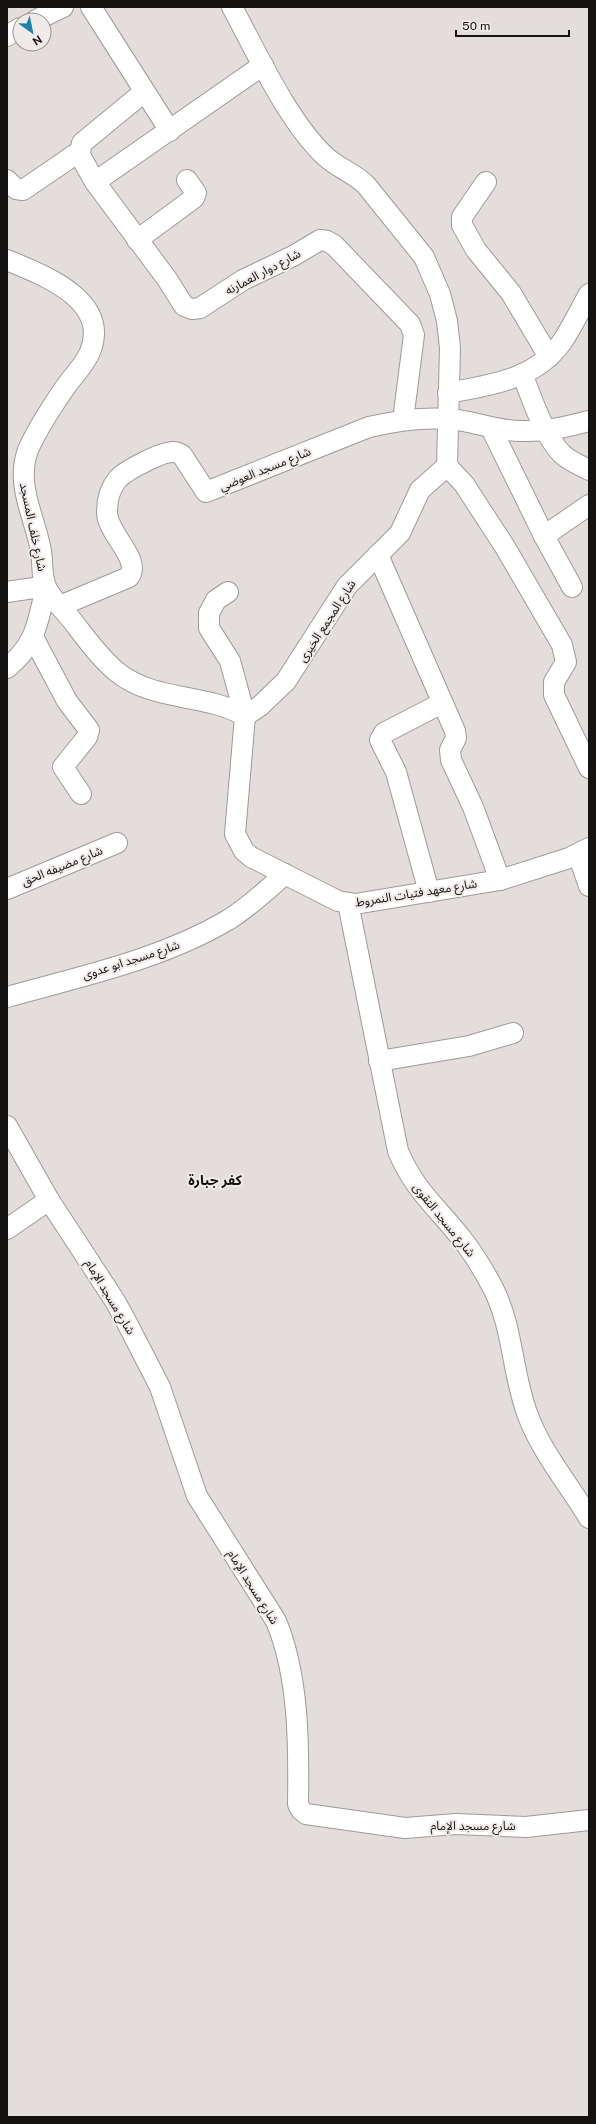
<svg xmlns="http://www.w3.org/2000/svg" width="596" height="2124" font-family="'Public Sans','Noto Sans Arabic',sans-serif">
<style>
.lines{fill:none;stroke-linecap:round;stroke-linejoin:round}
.minor-casing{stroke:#9f9a99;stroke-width:22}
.minor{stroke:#fff;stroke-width:20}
.labels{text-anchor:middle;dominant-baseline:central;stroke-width:4;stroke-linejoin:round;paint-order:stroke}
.street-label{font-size:12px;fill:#151312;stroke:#f0eae9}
.quarter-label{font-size:14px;font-weight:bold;fill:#151312;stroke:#f0eae9}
</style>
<rect width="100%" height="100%" fill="#e3dddc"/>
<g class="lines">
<g class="minor-casing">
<g id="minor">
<path d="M91,7l79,124"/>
<path d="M232,7c25,46 56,115 94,150 12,11 28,16 40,28l58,72 16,37 7,27 3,27 -3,118 17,18 41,63 57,98 4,17 -12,20v13l35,73"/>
<path d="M36,20l27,-13"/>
<path d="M7,36l13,-8"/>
<path d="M79,156l3,-13 62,-51"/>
<path d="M7,180l9,9 7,1 44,-30 7,-5 8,4 13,23 72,97 17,27 8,3 8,-1 43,-28 50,-24 27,-16 7,1 7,4 76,79 4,11 -11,85"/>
<path d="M95,182l168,-117"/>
<path d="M486,182l-24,35v8l14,25 35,43 38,64"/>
<path d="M137,240l57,-42 2,-5 -9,-13"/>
<path d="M7,260c36,15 104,40 83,92 -6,14 -18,25 -26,37 -13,19 -27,40 -36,61 -13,35 7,67 13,101 2,11 0,27 6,38 6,11 16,20 24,30 14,18 28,38 46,53 37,30 89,21 128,44"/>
<path d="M522,374c11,26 20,59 40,80 7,7 18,11 27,16"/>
<path d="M448,393c42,-8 87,-13 114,-51 10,-15 18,-32 27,-48"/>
<path d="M491,428l53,108 28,51"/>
<path d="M544,536l45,-31"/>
<path d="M378,555l77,176 1,7 -6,12 1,10 22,47 27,73"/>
<path d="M7,592l27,-4h12c-9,36 -9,55 -39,80"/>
<path d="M228,592l-12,8 -7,13v15l21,33 15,55 -10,118 9,17 7,6 87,44 17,3 145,-24 69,-22 20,-10"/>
<path d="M60,606l69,-29c13,-18 -22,-43 -22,-65 0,-12 2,-22 10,-32 7,-9 44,-28 56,-28 4,0 6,1 9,3l24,37 163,-65c26,-6 53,-10 79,-8 23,1 47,12 72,12 24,1 46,-4 69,-10"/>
<path d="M33,637l34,64 22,29 -2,7 -24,30 18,27"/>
<path d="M245,716l15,-10 26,-25 61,-95 53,-53 20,-43 27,-24"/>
<path d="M578,854l11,32"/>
<path d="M7,889l110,-46"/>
<path d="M429,892l-33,-120 -16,-32 4,-7 58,-30"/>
<path d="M348,903l50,248c17,40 38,55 64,88 12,15 22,32 31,49 20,39 19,84 34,125 14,39 41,70 62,105"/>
<path d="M7,997c75,-21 153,-37 221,-77 21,-13 39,-30 57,-46"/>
<path d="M379,1061l90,-15 44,-13"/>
<path d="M7,1126l42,74 66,101 11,20 34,66 37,109 79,125c23,55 23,125 22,183l3,6 5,4 99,14 51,-4 70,3 63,-7"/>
<path d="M7,1229l42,-29"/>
</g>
</g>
<use href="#minor" class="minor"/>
</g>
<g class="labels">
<g class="street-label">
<text transform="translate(263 272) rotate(-28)">شارع دوار العمارنه</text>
<text transform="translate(265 469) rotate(-22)">شارع مسجد العوضي</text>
<text transform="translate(33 527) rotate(78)">شارع خلف المسجد</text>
<text transform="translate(327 621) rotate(-57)">شارع المجمع الخيرى</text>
<text transform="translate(62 866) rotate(-22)">شارع مضيفه الحق</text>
<text transform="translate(416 893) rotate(-9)">شارع معهد فتيات النمروط</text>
<text transform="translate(131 960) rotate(-18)">شارع مسجد ابو عدوى</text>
<text transform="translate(444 1220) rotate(51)">شارع مسجد التقوى</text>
<text transform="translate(110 1297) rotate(59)">شارع مسجد الإمام</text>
<text transform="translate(253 1587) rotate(58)">شارع مسجد الإمام</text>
<text x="473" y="1826">شارع مسجد الإمام</text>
</g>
<g class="quarter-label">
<text x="215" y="1180">كفر جبارة</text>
</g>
</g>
<rect width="596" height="2124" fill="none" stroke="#151312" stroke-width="16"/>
<g transform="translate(32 32) rotate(147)"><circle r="19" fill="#f0eae9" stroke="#989493"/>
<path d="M0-3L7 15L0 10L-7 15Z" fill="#1a82ab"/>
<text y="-6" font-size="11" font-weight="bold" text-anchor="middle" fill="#151312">N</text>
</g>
<path d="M456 30v6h113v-6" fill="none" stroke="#151312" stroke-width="2"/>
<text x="462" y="30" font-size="12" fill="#151312" stroke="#f0eae9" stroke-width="3" paint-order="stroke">50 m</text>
</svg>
